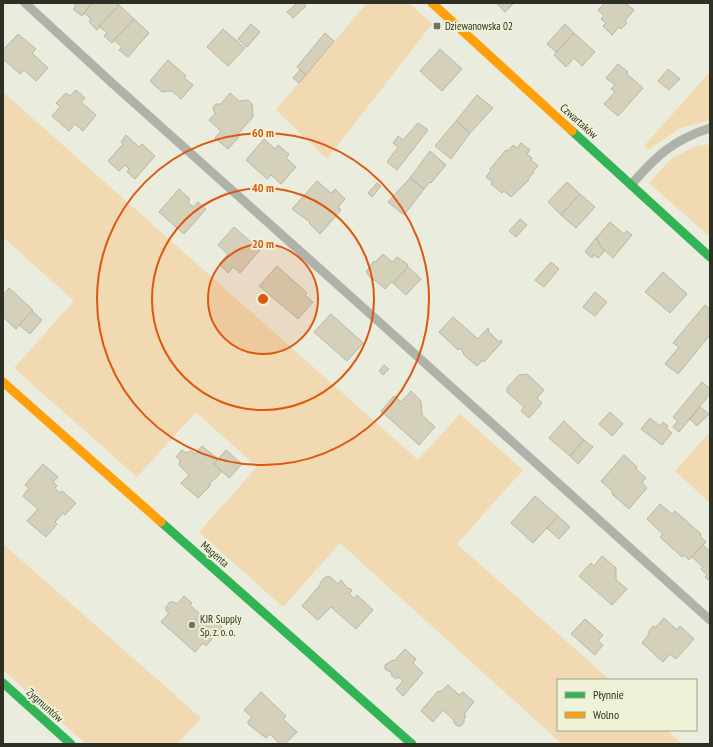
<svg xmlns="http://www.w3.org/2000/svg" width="713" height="747" font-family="'PT Sans Narrow',sans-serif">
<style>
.green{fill:#f1d9b1}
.building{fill:#d5d0b9;stroke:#b7b6aa}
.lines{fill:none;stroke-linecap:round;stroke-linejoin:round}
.lane{stroke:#afb1ab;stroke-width:9}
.fast{stroke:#30b455;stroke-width:9}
.slow{stroke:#ff9f0a;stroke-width:9}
.ring{fill:none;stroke:#df570d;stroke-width:2}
.poi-dot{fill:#707265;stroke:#eff2d7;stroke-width:1.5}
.labels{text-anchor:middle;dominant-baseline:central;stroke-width:4;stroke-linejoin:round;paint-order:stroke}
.poi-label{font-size:11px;fill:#2e3025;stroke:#eff2d7;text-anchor:start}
.street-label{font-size:11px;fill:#2e3025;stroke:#eff2d7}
.centre{fill:#df570d;stroke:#eff2d7;stroke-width:2}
.ring-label{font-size:12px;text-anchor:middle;font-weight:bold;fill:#df570d;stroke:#eff2d7;stroke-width:4;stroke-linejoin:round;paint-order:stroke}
</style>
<rect width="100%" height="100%" fill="#eaecdd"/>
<g class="green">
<path d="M367,3h42l23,21 -105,135 -51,-49z"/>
<path d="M710,72v48l-30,8 -32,22 -4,-4z"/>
<path d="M3,92l415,368 42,-46 63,56 -66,74 153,136h-52v50h109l15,14h-120l-222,-201 -57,64 -84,-75 58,-65 -61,-55 -59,65 -123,-109 60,-67 -71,-64z"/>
<path d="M710,144v93l-61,-54 22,-24 23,-12z"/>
<path d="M710,432v71l-35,-32z"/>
<path d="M3,544l198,174 -24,26h-91l-83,-74z"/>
</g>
<g class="building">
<path d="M73,3h19l-10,13 -9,-7 3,-3z"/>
<path d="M92,3h24l3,2 -22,25 -8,-8 2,-3 -7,-6z"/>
<path d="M297,3h6l3,3 -13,12 -6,-6z"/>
<path d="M496,3h18l-9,9z"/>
<path d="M605,3h20l9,7 -9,11 2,2 -6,6 -2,-2 -7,8 -9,-9 3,-3 -5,-4 3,-3 -6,-6z"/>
<path d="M119,5l15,14 -22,24 -8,-7 3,-3 -8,-7z"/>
<path d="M134,19l15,14 -21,24 -9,-7 3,-3 -8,-7z"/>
<path d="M251,24l9,8 -13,15 -9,-8z"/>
<path d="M565,24l9,9 -18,19 -9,-8z"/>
<path d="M223,29l22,19 -17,18 -21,-19z"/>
<path d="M325,33l9,8 -28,34 -9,-8z"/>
<path d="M574,33l21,19 -13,14 -8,-8 -8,9 -12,-12z"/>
<path d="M18,34l18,15 -4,4 16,15 -12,13 -12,-11 -4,4 -17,-15v-9z"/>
<path d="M440,49l22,20 -20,22 -22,-20z"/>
<path d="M168,60l18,16 -2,2 9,7 -12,14 -9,-8 -10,1 -12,-11z"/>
<path d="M618,64l10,8 -1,2 16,14 -25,28 -14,-12 11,-12 -4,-3 4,-4 -9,-7z"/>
<path d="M668,69l12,10 -11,11 -11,-9z"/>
<path d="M300,70l6,5 -7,8 -6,-5z"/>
<path d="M76,90l9,8 -4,4 15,13 -13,16 -8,-7 -6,7 -17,-15 8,-9 -4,-4 10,-10 4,3z"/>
<path d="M230,93l9,8 9,-1 4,4 1,13 -16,18 2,2 -11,12 -13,-11 6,-7 -12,-11 6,-6 -2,-7 3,-3h5z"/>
<path d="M477,95l16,13 -23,25 -14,-12z"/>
<path d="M456,121l14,12 -19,26 -16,-13z"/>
<path d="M418,123l10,7 -31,40 -10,-8 11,-15 -5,-4 5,-7 5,4z"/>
<path d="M126,135l13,12 3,-3 13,12 -20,23 -8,-7 2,-3 -4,-4 -6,6 -11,-10 15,-17 -2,-2z"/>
<path d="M264,139l11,10 3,-4 11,9 -3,4 10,9 -15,17 -10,-9 -4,4 -21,-19z"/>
<path d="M521,143l9,7 -3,4 5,4 -1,2 7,6 -5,5 1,1 -6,7 1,1 -18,17 -7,-6 -2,2 -11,-9 2,-2 -7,-5 5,-7 -1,-1 16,-19 2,1 5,-6 4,3z"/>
<path d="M430,151l16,14 -15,18 -1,-1 -6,7 -14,-11z"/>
<path d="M410,178l14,11 -20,26 -16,-13z"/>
<path d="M317,181l14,12 4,-4 10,10 -7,8 3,3 -21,24 -11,-11 1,-1 -18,-13z"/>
<path d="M567,182l13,12 -19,21 -13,-13z"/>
<path d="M377,183l4,3 -9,11 -4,-4z"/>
<path d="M179,189l11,10 -2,3 5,5 5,-5 8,7 -22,25 -25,-22z"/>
<path d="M580,194l15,13 -19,21 -15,-13z"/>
<path d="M520,219l7,6 -11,12 -7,-6z"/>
<path d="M610,222l14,12 3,-3 5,4 -19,23 -12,-11 -5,-9z"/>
<path d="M234,227l26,23 -20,23 -7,-6 -5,6 -9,-9 9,-10 -10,-9z"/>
<path d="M596,238l5,9 4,4 -7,7 -4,-3 -2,3 -7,-6z"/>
<path d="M383,254l9,8 5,-5 10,7 1,3 -15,16 -2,-1 -6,7 -10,-9h-3l-6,-8 7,-10h2z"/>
<path d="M551,262l8,7 -15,18 -9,-7z"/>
<path d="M277,266l30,27 -2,2 8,7 -15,17 -39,-33z"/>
<path d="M408,267l13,12 -15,16 -13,-12z"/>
<path d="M663,272l24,22 -17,19 -25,-21z"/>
<path d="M9,288l24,22 -17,19 -13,-12v-22z"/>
<path d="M595,292l12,10 -12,14 -12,-9z"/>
<path d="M705,305l5,4v3l-3,3 3,2v18l-32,39 -13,-10 14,-17 -6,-4z"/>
<path d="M32,311l10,9 -12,14 -11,-9z"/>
<path d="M331,314l32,29 -16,18 -33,-29z"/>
<path d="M453,317l25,22 10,-11 1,2 -1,1 11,11 2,-2 1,2 -18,20 -1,-2 -6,6 -14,-12 1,-1 -5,-5 -1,2 -19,-18z"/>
<path d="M384,365l5,4 -6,6 -4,-4z"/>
<path d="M527,374l17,16 -7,8 5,5 -13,15 -8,-7 3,-4 -17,-15v-4l12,-13z"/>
<path d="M702,382l8,7v5l-31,38 -6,-5 5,-6 -5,-4z"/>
<path d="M411,391l10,10 1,14 13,12 -16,18 -38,-34 13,-15 7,6z"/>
<path d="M700,407l9,7 -12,12 -7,-7z"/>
<path d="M610,412l13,12 -11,12 -13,-12z"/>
<path d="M650,418l10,8 3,-4 5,4 -2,2 6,5 -10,12 -21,-16z"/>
<path d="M564,421l20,19 -14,16 -21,-18z"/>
<path d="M584,440l9,7 -15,17 -8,-8z"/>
<path d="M202,446l16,13 -4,5 8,7 -7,8 -2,1 -3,3v3l-12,12 -17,-15 8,-8 -10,-10 1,-5 -4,-3 6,-7 4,3 5,-2 4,3z"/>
<path d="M226,450l16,14 -13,14 -15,-14z"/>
<path d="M624,455l13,12 -1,2 10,9 -4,4 5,6 -18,21 -17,-15 1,-2 -12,-11z"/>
<path d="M43,464l15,13 -5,5 4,4 -2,2 5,5 2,-2 14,12 -11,12 -2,-2 -8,9 2,2 -11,13 -19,-16 11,-12 -15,-13 6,-8 -4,-3z"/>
<path d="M535,496l23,20 -25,27 -22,-20z"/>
<path d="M660,504l12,10 3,-3 26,23 -1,2 6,6 -17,18 -5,-5 -2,2 -22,-20 3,-3 -16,-15z"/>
<path d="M558,516l12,11 -11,12 -12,-11z"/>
<path d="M703,545l7,6v30l-5,-4 2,-2 -6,-6 2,-2 -11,-10z"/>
<path d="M602,556l14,12v12l11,9 -15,16 -33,-29 12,-13 3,3z"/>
<path d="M329,576l9,8 3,-4 7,9 1,-1 3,2 -3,4 5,4 3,-3 16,15 -17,19 -25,-22 -13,13 -16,-14 18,-21v-2l4,-5z"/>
<path d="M184,596l8,7 -2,2 14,13 4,-4 14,13 -16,19 -3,-3 -8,9 -34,-30 8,-9 -3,-2v-4l4,-5h4l3,2z"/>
<path d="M664,618l13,12 3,-4 14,13 -18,20 -6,-5 -7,8 -21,-19 7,-9v-3l4,-5 3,1z"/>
<path d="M585,619l18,16 -5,6 5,4 -8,10 -24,-21z"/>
<path d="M405,649l11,10 -3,4 10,10 -20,23 -7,-7 7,-8 -5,-4 -2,2 -5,-4 1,-2 -7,-4v-4l8,-5 1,1z"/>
<path d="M448,685l11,10 4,-3 11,10 -10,12 2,2 -2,3v3l-3,4h-4l-3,-3v-3l-11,-10 -10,12 -12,-11 17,-20 2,1z"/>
<path d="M261,692l25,24 -3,3 14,13 -12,12h-5l-10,-10 -4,4 -18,-14v-3l4,-4 -8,-7z"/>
</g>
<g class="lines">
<g class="lane">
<path d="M25,3l87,80 265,237 333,300"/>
<path d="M631,185c25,-29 42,-45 79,-57"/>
</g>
<g class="fast">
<path d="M572,131l138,126"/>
<path d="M161,522l251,222"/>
<path d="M3,683l68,61"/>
</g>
<g class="slow">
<path d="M432,3l140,128"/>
<path d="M3,382l158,140"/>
</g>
</g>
<circle cx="263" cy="299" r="55" fill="#df570d" fill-opacity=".12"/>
<g class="ring">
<circle cx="263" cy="299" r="55"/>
<circle cx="263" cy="299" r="111"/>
<circle cx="263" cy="299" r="166"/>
</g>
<g class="poi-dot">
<rect x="433" y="22" width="8" height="8" rx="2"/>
<circle cx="192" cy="625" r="4"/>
</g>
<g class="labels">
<g class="poi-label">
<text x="445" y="26">Dziewanowska 02</text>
<text x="200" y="619">KJR Supply<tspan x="200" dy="13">Sp. z. o. o.</tspan></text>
</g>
<g class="street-label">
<text transform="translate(579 121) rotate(42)">Czwartaków</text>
<text transform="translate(215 554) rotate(41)">Magenta</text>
<text transform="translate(45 705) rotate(42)">Zygmuntów</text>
</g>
</g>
<circle cx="263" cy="299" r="6" class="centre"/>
<g class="ring-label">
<text x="263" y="137">60 m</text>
<text x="263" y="192">40 m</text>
<text x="263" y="248">20 m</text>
</g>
<rect width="713" height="747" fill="none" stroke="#2e3025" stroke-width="8"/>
<rect x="557" y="679" width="140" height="52" fill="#eff2d7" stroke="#a2a490"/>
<rect x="565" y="692" width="20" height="6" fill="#30b455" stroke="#a2a490"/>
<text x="593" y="699" font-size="12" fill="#2e3025">Płynnie</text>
<rect x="565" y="712" width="20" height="6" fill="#ff9f0a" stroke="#a2a490"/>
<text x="593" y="719" font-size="12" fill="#2e3025">Wolno</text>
</svg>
